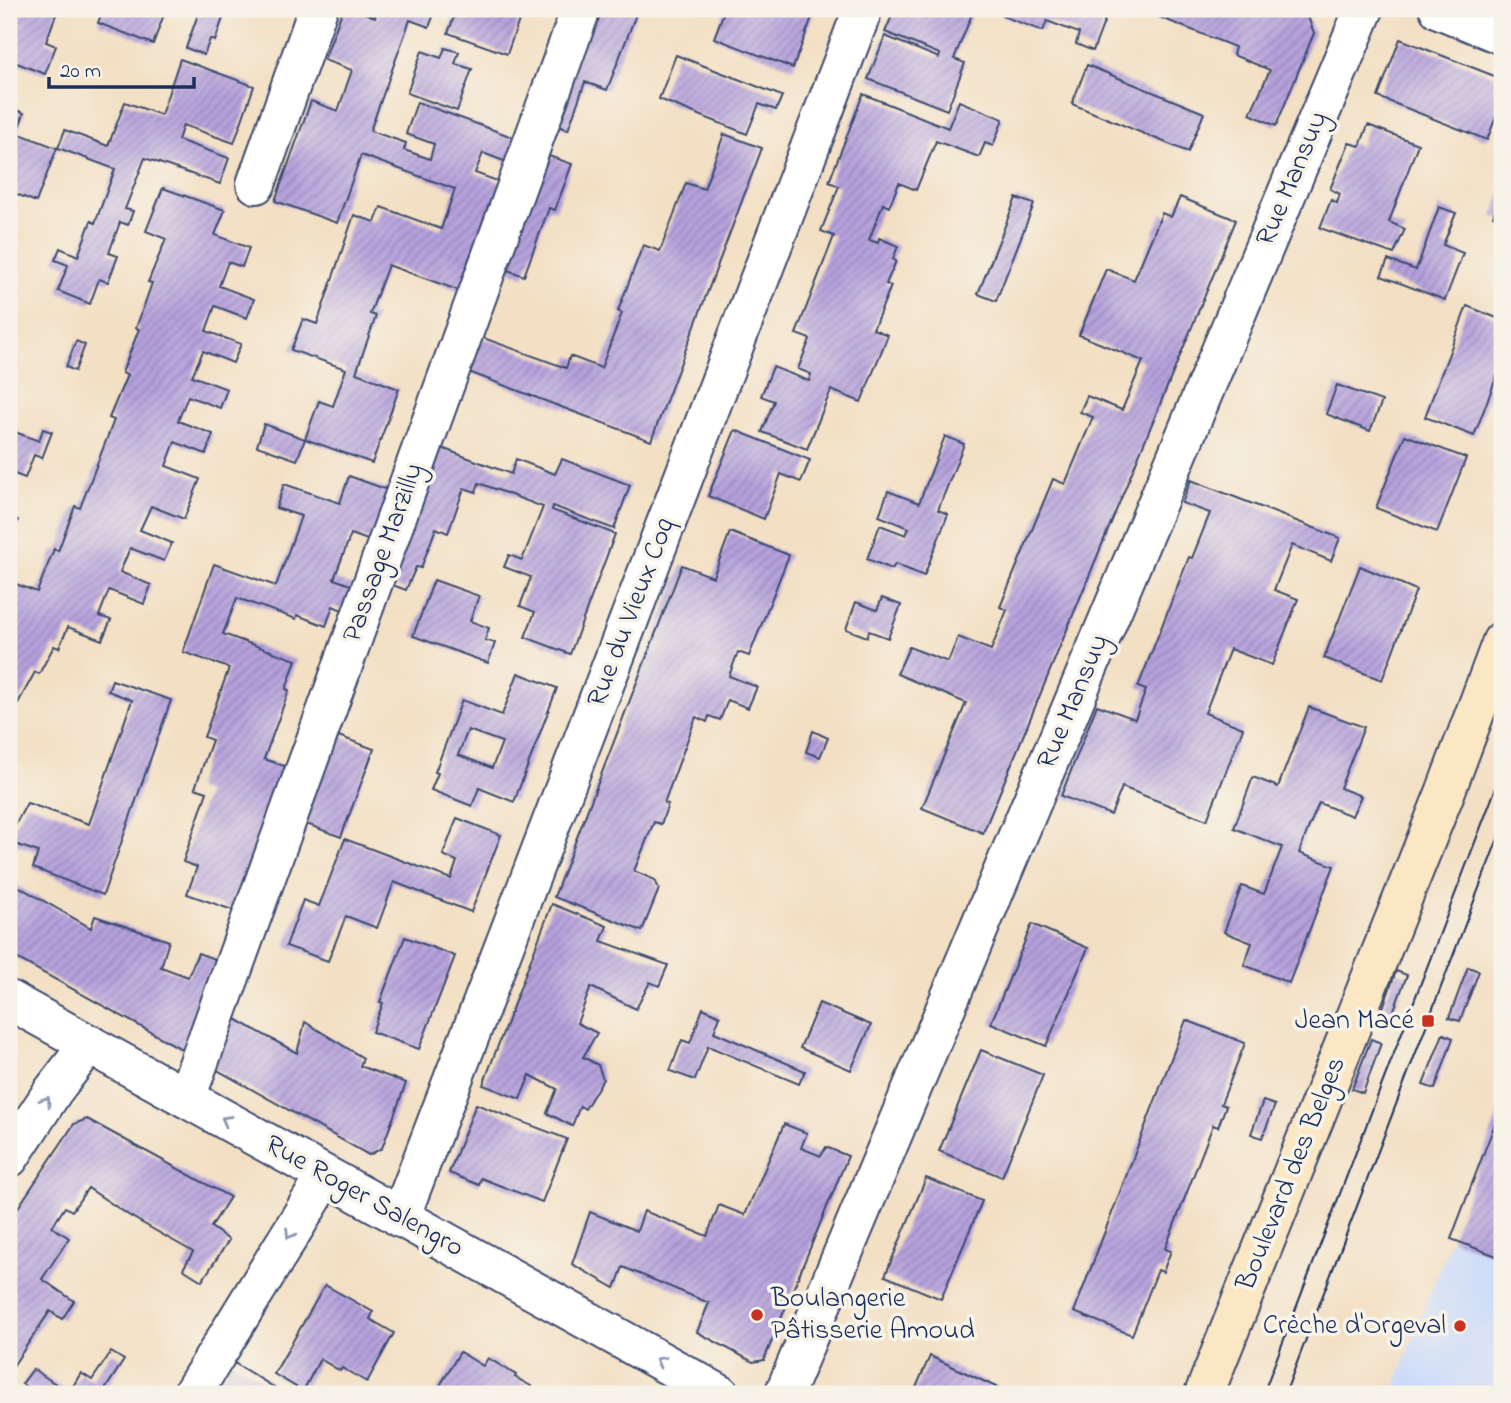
<svg xmlns="http://www.w3.org/2000/svg" width="1511" height="1403" font-family="'Indie Flower',sans-serif">
<style>
.built{fill:#ccdbf9}
.building{fill:url(#building-hatch);fill-rule:evenodd}
.lines{fill:none;stroke-linecap:round;stroke-linejoin:round}
.street-casing{stroke:#3b496d;stroke-width:42}
.secondary-casing{stroke:#3b496d;stroke-width:42}
.street{stroke:#fff;stroke-width:38}
.secondary{stroke:#fbe7c3;stroke-width:38}
.tram{stroke:#1b2f5e;stroke-width:2}
.oneway{stroke:#8d97ae}
.poi-dot{fill:#c8321e;stroke:#f7f3e8;stroke-width:2.5}
.labels{text-anchor:middle;dominant-baseline:central;stroke-width:7;stroke-linejoin:round;paint-order:stroke}
.street-label{font-size:28px;fill:#1b2f5e;stroke:#f7f3e8}
.poi-label{font-size:28px;fill:#1b2f5e;stroke:#f7f3e8;text-anchor:end}
</style>
<defs>
<pattern id="building-hatch" width="6" height="6" patternUnits="userSpaceOnUse" patternTransform="scale(1.75)"><rect width="6" height="6" fill="#b6a2dd"/><path d="M-1 1l2-2M0 6l6-6M5 7l2-2" fill="none" stroke="#9384b6"/></pattern>
</defs>
<rect width="100%" height="100%" fill="#f7f3e8"/>
<filter id="ink" filterUnits="userSpaceOnUse"><feTurbulence type="fractalNoise" baseFrequency=".0143" numOctaves="2"/><feDisplacementMap in="SourceGraphic" scale="14" xChannelSelector="R" yChannelSelector="G"/><feConvolveMatrix kernelMatrix="1 2 1 2 8 2 1 2 1" color-interpolation-filters="sRGB"/></filter>
<filter id="wash" filterUnits="userSpaceOnUse"><feTurbulence type="fractalNoise" baseFrequency=".00686" numOctaves="4" result="noise"/><feDisplacementMap in="SourceGraphic" scale="28" xChannelSelector="R" yChannelSelector="G"/><feGaussianBlur stdDeviation="1.57" result="paint"/><feColorMatrix in="noise" values="0 0 0 0 0 0 0 0 0 0 0 0 0 0 0 0 0 1.4 0 .05"/><feComposite in="paint" operator="in"/></filter>
<g filter="url(#wash)">
<rect width="100%" height="100%" fill="#f3dfc3"/>
<path class="built" d="M1502,1104v290h-110l59,-155z"/>
<g id="blocks">
<g class="building">
<path d="M11,9h47l-12,33 10,4 -11,28 -36,-14v-45z"/>
<path d="M103,9h63l-13,35 -55,-21z"/>
<path d="M200,9h26l-11,32 -5,-2 -6,16 -18,-7z"/>
<path d="M343,9h10l22,8 3,-8h58l-7,18 -19,-7 -40,111 36,12 -2,7 26,9 4,-15 -28,-10 11,-32 101,37 -9,24 -26,-10 -8,20 28,10 -40,109 -75,-27 -18,49 6,2 -20,57 43,16 -27,74 -67,-24 14,-38 14,5 13,-37 -55,-19 12,-31 14,5 37,-109 21,7 6,-15 60,22 14,-40 -94,-34 -24,68 -62,-22 36,-100 27,10 4,-12 10,-29 -28,-10z"/>
<path d="M457,9h66l-16,45 -59,-21z"/>
<path d="M595,9h43l-31,81 -22,-8 -17,48 -15,-6z"/>
<path d="M725,9h90l-22,59 -79,-30z"/>
<path d="M895,9h79l-20,50 11,4 -18,47 -79,-31 17,-43 54,22 1,-4 -55,-22z"/>
<path d="M1005,9h104l-16,42 -17,-7 3,-11 -32,-12 -4,10 -41,-15z"/>
<path d="M1139,9h166l9,24 -38,93 -26,-12 20,-44 -37,-15 2,-8z"/>
<path d="M1400,39l102,40v22l-15,39 -109,-43z"/>
<path d="M445,48l14,4 -4,12 17,5 -15,42 -50,-18 15,-42 19,7z"/>
<path d="M676,55l106,41 -6,14 -17,-6 -12,30 -88,-35z"/>
<path d="M180,59l74,27 -20,57 -51,-18 -5,15 51,18 -9,26 -75,-26 -20,51 8,2 -5,14 -8,-3 -11,31 9,3 -10,26 -9,-3 -9,25 -32,-13 10,-26 -13,-5 5,-12 18,8 13,-35 4,2 20,-54 -57,-21 7,-18 43,16 17,-44 36,13z"/>
<path d="M1087,65l117,48 -16,39 -116,-48z"/>
<path d="M863,94l85,34 11,-27 44,18 -10,27 -8,-3 -6,14 -43,-16 -20,49 -17,-7 -10,24 -6,-3 -14,36 9,3 1,-5 19,8 -5,13 3,2 -10,23 5,2 -18,43 15,6 -27,67 -30,-12 -24,59 -45,-17 12,-31 -13,-5 12,-29 36,14 2,-7 -13,-5 12,-30 -14,-5 38,-98 -13,-5 18,-45 -10,-4z"/>
<path d="M9,107l15,6 -7,20 40,15 -21,54 -27,-11z"/>
<path d="M1368,125l50,19 -29,78 16,7 -11,25 -74,-26 11,-28 6,3 3,-9 -10,-5 19,-46 11,3z"/>
<path d="M724,134l38,14 -111,293 -185,-70 12,-35 88,32 4,-12 31,12 21,-55 -4,-2 25,-66 17,6 26,-68 18,6z"/>
<path d="M543,154l29,10 -17,46 -6,-2 -25,68 -22,-8z"/>
<path d="M163,188l62,22 -10,25 34,13 -7,19 -14,-5 -9,24 35,13 -7,19 -32,-12 -9,25 35,13 -8,19 -30,-12 -11,25 35,13 -7,19 -32,-12 -10,25 35,13 -7,20 -31,-12 -9,24 34,13 -16,40 -33,-13 -11,24 32,13 -8,18 -34,-13 -10,24 31,13 -7,19 -35,-14 -10,26 12,4 -9,20 -34,-13 -9,21 -5,-2 -15,28 -4,-2 -18,33 -8,-3v-100l7,-18 21,8 17,-43 4,2 17,-45 5,2 34,-88 -5,-2 18,-43 -5,-2 17,-44 -3,-1 16,-45 -4,-1 18,-43 -20,-8z"/>
<path d="M1502,192v28l-9,-4z"/>
<path d="M1180,197l56,23 -253,613 -61,-25 44,-105 -69,-29 12,-27 39,15 10,-25 33,13 16,-40 -7,-3 53,-128 12,5 28,-67 -13,-5 7,-16 35,14 21,-49 -64,-26 27,-66 28,11 28,-67 9,4z"/>
<path d="M1016,198l18,6 -38,97 -18,-7z"/>
<path d="M1439,207l17,6 -13,32 20,8 -18,47 -64,-24 7,-16 28,10z"/>
<path d="M1467,306l35,14v42l-28,74 -49,-19z"/>
<path d="M76,341l9,4 -10,26 -9,-4z"/>
<path d="M1337,385l45,16 -12,30 -44,-17z"/>
<path d="M264,424l41,15 -8,21 -40,-14z"/>
<path d="M43,429l9,3 -10,26 -8,-3 -9,23 -16,-6v-23l6,-17 24,9z"/>
<path d="M735,430l75,30 -9,22 -20,-8 -17,45 -56,-23z"/>
<path d="M1405,435l61,23 -29,74 -61,-24z"/>
<path d="M945,436l19,8 -26,66 10,4 -24,62 -29,-12 -3,5 -25,-10 13,-34 26,10 3,-7 -30,-12 9,-25 31,12z"/>
<path d="M439,447l72,27 5,-15 39,15 7,-15 68,26 -16,44 -61,-23 -1,4 63,24 -45,120 -45,-17 10,-25 -15,-6 11,-29 -27,-10 5,-12 13,5 21,-53 -64,-24 -3,9 -12,-4 -16,45 -12,-5 -15,40 -5,-1 -10,23 -19,-7z"/>
<path d="M349,476l42,15 -18,51 -22,-8 -17,45 22,8 -9,25 -14,-6 -7,20 -29,-11 -1,4 -59,-21 -14,36 73,26 -10,29 3,1 -25,69 26,9 -52,144 -51,-18 10,-27 -14,-5 24,-70 -12,-4 17,-48 -8,-3 25,-69 -46,-16 31,-88 62,22 25,-70 -25,-8 8,-24 56,19z"/>
<path d="M1191,480l149,58 -9,23 -39,-16 -18,45 24,9 -26,66 -42,-16 -25,64 38,15 -36,92 -85,-33 -11,28 -50,-19 36,-91 38,14 11,-29 -8,-3 51,-130 3,1 18,-45 -28,-10z"/>
<path d="M9,517l9,3 -9,23z"/>
<path d="M730,532l59,23 -40,101 -11,-4 -9,24 28,11 -9,21 -20,-8 -8,20 -11,-4 -2,6 -11,-5 -32,86 4,1 -7,20 -7,-2 -20,49 21,9 4,9 -17,42 -88,-34 128,-332 31,12z"/>
<path d="M1360,566l56,24 -34,90 -58,-22z"/>
<path d="M434,580l45,16 -9,25 19,7 -4,12 10,3 -7,20 -75,-27z"/>
<path d="M882,598l19,7 -13,33 -19,-7 -2,6 -21,-8 10,-27 21,8z"/>
<path d="M518,673l39,15 -43,114 -35,-14 -7,18 -41,-16 7,-17 -3,-1 27,-72 40,15zM468,730l34,12 -10,26 -34,-13z"/>
<path d="M112,680l59,20 -68,195 -70,-27 5,-16 -29,-10v-6l18,-33 62,21 43,-124 -24,-9z"/>
<path d="M1309,707l55,20 -24,61 21,8 -9,20 -33,-13 -11,26 -9,24 35,13 -45,117 -45,-18 8,-22 -28,-11 18,-46 22,8 18,-47 -48,-19 19,-51 25,10z"/>
<path d="M813,731l15,7 -8,19 -14,-5z"/>
<path d="M333,734l41,15 -33,88 -40,-15z"/>
<path d="M457,818l44,17 -30,77 -77,-30 -17,46 -31,-12 -18,45 -42,-15 17,-46 16,6 26,-67 106,40 6,-18 -14,-6z"/>
<path d="M9,881l82,47 4,-12 74,25 -8,26 27,10 10,-24 22,8 -33,91 -178,-98z"/>
<path d="M552,904l55,22 -6,15 67,24 -9,21 -9,-4 -14,27 -45,-22 -14,36 20,10 -14,24 15,8 5,14 -18,30 -5,-3 -8,20 -25,-13 10,-24 -27,-14 -10,24 -37,-14z"/>
<path d="M1032,924l56,24 -42,98 -55,-23z"/>
<path d="M405,937l50,19 -36,93 -47,-17 11,-29 -3,-1z"/>
<path d="M1468,967l11,4 -19,50 -11,-3z"/>
<path d="M1396,971l11,4 -19,51 -10,-4z"/>
<path d="M819,1003l52,22 -20,45 -51,-22z"/>
<path d="M703,1008l17,8 -6,16 91,39 -6,13 -91,-38 -13,34 -25,-9 12,-31 8,3z"/>
<path d="M230,1016l67,37 8,-31 58,36 -3,8 46,17 -24,65 -13,7 -157,-88z"/>
<path d="M1186,1020l59,23 -24,61 5,2 -8,21 -5,-2 -48,124 6,2 -4,10 -4,11 -5,-2 -26,65 -58,-23z"/>
<path d="M1443,1034l10,4 -18,51 -12,-4z"/>
<path d="M1371,1039l10,4 -18,50 -11,-4z"/>
<path d="M981,1050l62,25 -41,102 -63,-26z"/>
<path d="M1263,1101l12,4 -13,33 -11,-4z"/>
<path d="M476,1104l91,35 -25,63 -61,-24 -2,7 -30,-12z"/>
<path d="M1502,1105v153l-51,-19z"/>
<path d="M87,1119l143,78 -19,30 18,13 -27,41 -19,-12 10,-17 -63,-36 -42,-28 -16,23 -7,-4 -13,20 17,11 -27,41 32,22 -12,18 -12,-8 -41,61v-151l65,-97z"/>
<path d="M784,1124l23,9 -6,15 20,8 5,-9 22,9 -84,204 -11,2 -56,-30 12,-29 -86,-36 -8,21 -43,-24 18,-52 47,19 7,-20 63,25 12,-31 26,10z"/>
<path d="M926,1178l56,23 -41,98 -56,-23z"/>
<path d="M325,1285l48,27 -3,7 24,14 -27,49 -25,-14 -2,3 -20,-12 -17,32 -29,-17z"/>
<path d="M111,1352l13,8 -22,34h-26l-6,-3 11,-18 11,7z"/>
<path d="M460,1352l23,14 5,-8 28,17 -1,2 16,9 -5,8h-91z"/>
<path d="M930,1356l81,38h-98z"/>
<path d="M231,1361l54,33h-72z"/>
<path d="M33,1369l38,25h-34l-15,-10z"/>
</g>
</g>
</g>
<g filter="url(#ink)">
<use href="#blocks" fill-opacity="0" stroke="#3b496d" stroke-width="2"/>
<g class="lines">
<g class="street-casing">
<g id="street">
<path d="M1439,9l63,26"/>
<path d="M256,184l62,-175"/>
<path d="M9,1000l711,394"/>
<path d="M186,1098l395,-1089"/>
<path d="M9,1158l44,-67 36,-47"/>
<path d="M400,1218l463,-1209"/>
<path d="M192,1394l134,-218"/>
<path d="M784,1394l580,-1385"/>
</g>
</g>
<g class="secondary-casing">
<path id="secondary" d="M1204,1394l241,-601 57,-152"/>
</g>
<use href="#street" class="street"/>
<use href="#secondary" class="secondary"/>
<g class="tram">
<path d="M1263,1394l239,-622"/>
<path d="M1285,1394l217,-566"/>
</g>
</g>
<defs><path id="oneway-chevron" d="M-2-3.5L2.5 0L-2 3.5" fill="none" stroke-width="1.6" stroke-linecap="round" stroke-linejoin="round" transform="scale(1.75)"/></defs>
<g class="oneway">
<use href="#oneway-chevron" transform="translate(46 1101) rotate(-56)"/>
<use href="#oneway-chevron" transform="translate(226 1120) rotate(-151)"/>
<use href="#oneway-chevron" transform="translate(290 1234) rotate(121)"/>
<use href="#oneway-chevron" transform="translate(660 1361) rotate(-151)"/>
</g>
</g>
<g class="poi-dot">
<rect x="1421" y="1014" width="14" height="14" rx="3.5"/>
<circle cx="757" cy="1315" r="7"/>
<circle cx="1460" cy="1326" r="7"/>
</g>
<g class="labels">
<g class="street-label">
<text transform="translate(1293 179) rotate(-67)">Rue Mansuy</text>
<text transform="translate(384 553) rotate(-70)">Passage Marzilly</text>
<text transform="translate(632 613) rotate(-69)">Rue du Vieux Coq</text>
<text transform="translate(1074 702) rotate(-67)">Rue Mansuy</text>
<text transform="translate(1292 1174) rotate(-68)">Boulevard des Belges</text>
<text transform="translate(364 1197) rotate(29)">Rue Roger Salengro</text>
</g>
<g class="poi-label">
<text x="1414" y="1021">Jean Macé</text>
<text x="771" y="1299" text-anchor="start">Boulangerie<tspan x="771" dy="32">Pâtisserie Amoud</tspan></text>
<text x="1446" y="1326">Crèche d'Orgeval</text>
</g>
</g>
<rect width="1511" height="1403" fill="none" stroke="#f7f3e8" stroke-width="35"/>
<path d="M49 77v10h145v-10" fill="none" stroke="#1b2f5e" stroke-width="3.5"/>
<text x="60" y="77" font-size="21" fill="#1b2f5e" stroke="#f7f3e8" stroke-width="5" paint-order="stroke">20 m</text>
</svg>
